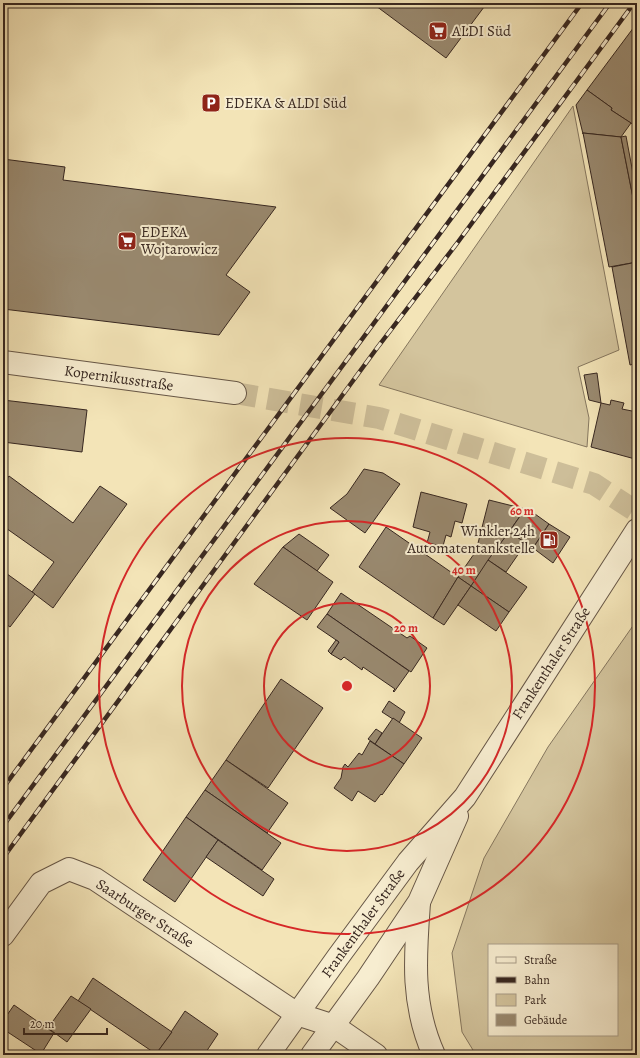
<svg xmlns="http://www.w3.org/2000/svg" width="640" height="1058" font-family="Alegreya,serif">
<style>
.green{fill:#d3c49d;stroke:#85765e;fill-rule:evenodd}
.building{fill:#99896f;stroke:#372720}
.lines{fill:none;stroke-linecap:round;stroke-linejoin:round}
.minor-tunnel{stroke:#cdbe99;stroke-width:22;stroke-dasharray:22 11;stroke-linecap:butt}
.minor-casing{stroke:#665646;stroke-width:24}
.minor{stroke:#f7edd0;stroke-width:22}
.rail-casing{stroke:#372720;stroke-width:4.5}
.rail{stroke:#f7edd0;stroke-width:3;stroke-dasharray:9;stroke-linecap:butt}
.ring{fill:none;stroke:#d62828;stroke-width:2}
.labels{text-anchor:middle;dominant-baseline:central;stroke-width:4;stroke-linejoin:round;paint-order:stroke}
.poi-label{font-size:15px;fill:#372720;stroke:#f7edd0;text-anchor:start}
.street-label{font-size:15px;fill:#372720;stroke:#f7edd0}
.centre{fill:#d62828;stroke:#f7edd0;stroke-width:2}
.ring-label{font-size:12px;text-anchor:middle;font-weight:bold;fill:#d62828;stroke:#f7edd0;stroke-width:4;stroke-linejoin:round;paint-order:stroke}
</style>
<rect width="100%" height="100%" fill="#f3e4b7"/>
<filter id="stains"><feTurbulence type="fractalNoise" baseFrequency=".005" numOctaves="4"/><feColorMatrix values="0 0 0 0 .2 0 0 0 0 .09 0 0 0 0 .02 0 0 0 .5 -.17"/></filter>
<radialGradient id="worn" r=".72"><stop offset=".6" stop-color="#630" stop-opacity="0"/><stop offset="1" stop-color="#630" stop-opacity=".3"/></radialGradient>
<g class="green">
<path d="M573,106l46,244 -41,17 11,51 -2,29 -208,-62z"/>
<path d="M637,620v435h-161l-14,-23 -10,-79 32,-95 64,-111zM489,945h128v90h-128z"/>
</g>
<g class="building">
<path d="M372,3h115l-41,55z"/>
<path d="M637,23v104l-26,-17 1,-2 -25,-18z"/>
<path d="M587,90l25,18 -1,2 20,13 -10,14 -38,-4v1l-7,-29z"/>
<path d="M583,133l38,4 16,81v44l-28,5z"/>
<path d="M626,136l11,59v23l-16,-81z"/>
<path d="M3,159l62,8 -2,13 213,27 -50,68 24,17 -31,43 -216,-26z"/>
<path d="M637,262v101l-7,2 -18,-98z"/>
<path d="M597,373l4,30 -12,-3 -5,-25z"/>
<path d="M3,400l84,10 -5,42 -79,-10z"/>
<path d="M611,400l13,3 -2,6 15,3v43l-2,4 -44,-12 10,-44 9,2z"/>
<path d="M364,469l19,4 17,11 -35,49 -35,-25 17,-14z"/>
<path d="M9,476l64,47 27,-37 27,18 -74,104 -21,-16 22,-30 -51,-36v-42z"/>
<path d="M421,492l46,12 -5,19 -7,-2 -4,16 -5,-2 -3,11 -16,-3 3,-11 -17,-5z"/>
<path d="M489,500l36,9 -54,77 -13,-9 18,-26z"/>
<path d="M525,509h3l21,15 -16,24 -24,-16z"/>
<path d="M549,524l21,13 -17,26 -20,-15z"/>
<path d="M386,527l72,50 -25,41 -74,-51z"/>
<path d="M509,532l17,11 -20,29 -18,-12z"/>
<path d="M299,534l30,21 -12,16 -34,-24z"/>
<path d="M283,547l50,35 -26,38 -53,-36z"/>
<path d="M488,560l39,27 -18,25 -38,-26z"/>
<path d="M3,571l32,23 -25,33 -7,-5z"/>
<path d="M458,577l13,9 -27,39 -11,-7z"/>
<path d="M471,586l38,26 -13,19 -38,-26z"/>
<path d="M341,593l66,45 3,-2 17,12 -16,24 -84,-58z"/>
<path d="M327,614l82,57 -15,21 -1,-1 2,-2 -32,-22 -1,3 -18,-13 -3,3 -10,-6 8,-12 -22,-15z"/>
<path d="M336,640l3,2 -8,12 -3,-3z"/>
<path d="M281,679l42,29 -55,80 -42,-28z"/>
<path d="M389,701l16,11 -6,11 -17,-11z"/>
<path d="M393,718l29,20 -18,26 -29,-20z"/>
<path d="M376,729l6,4 -7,11 -7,-5z"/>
<path d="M370,741l34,23 -22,31 -1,-1 -6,8 -17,-11 -6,10 -18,-13 7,-10 2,-11 2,-3 3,3 11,-14 3,2z"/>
<path d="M226,760l62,43 -21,30 -62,-43z"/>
<path d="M205,790l76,53 -19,27 -76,-53z"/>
<path d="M186,817l32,23 -43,62 -32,-22z"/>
<path d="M218,840l56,39 -11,17 -57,-39z"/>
<path d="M93,978l79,54 -16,22 -78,-53z"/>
<path d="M71,996l20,13 -24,33 -19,-14z"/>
<path d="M14,1005l40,28 -13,21 -38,-25v-8z"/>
<path d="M185,1011l33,23 -14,21h-47l-1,-1 16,-22h-1z"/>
</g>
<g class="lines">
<path class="minor-tunnel" d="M235,393l144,25 215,66 43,28"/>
<g class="minor-casing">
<g id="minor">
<path d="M3,362l232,31"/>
<path d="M419,903c-4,54 -8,101 15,152"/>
<path d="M3,935l38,-52 28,-14 26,10 202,135 37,12 42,29"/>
<path d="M268,1055l70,-98 70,-95 57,-65 172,-267"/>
<path d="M312,1055l56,-77 51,-76 38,-86"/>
</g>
</g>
<use href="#minor" class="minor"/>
<g class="rail-casing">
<g id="rail">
<path d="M3,788l579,-785"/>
<path d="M3,826l607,-823"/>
<path d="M3,858l374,-510 81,-106 176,-239"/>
</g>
</g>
<use href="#rail" class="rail"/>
</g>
<g class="ring">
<circle cx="347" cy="686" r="83"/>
<circle cx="347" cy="686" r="165"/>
<circle cx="347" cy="686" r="248"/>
</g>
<defs>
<g id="supermarket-square" transform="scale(1)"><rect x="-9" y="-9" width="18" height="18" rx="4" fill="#8f2418" stroke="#f7edd0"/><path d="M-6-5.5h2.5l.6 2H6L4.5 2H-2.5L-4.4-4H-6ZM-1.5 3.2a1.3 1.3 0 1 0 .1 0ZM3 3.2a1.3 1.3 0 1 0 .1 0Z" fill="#fff"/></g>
<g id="parking-square" transform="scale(1)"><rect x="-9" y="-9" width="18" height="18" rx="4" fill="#8f2418" stroke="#f7edd0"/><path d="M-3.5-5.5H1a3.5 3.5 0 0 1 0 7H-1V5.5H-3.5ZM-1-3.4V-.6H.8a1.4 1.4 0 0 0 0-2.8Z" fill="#fff"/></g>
<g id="fuel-square" transform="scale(1)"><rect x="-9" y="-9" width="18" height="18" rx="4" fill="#8f2418" stroke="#f7edd0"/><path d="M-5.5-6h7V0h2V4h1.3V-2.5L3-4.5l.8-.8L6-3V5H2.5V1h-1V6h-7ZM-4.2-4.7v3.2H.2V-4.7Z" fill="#fff"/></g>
</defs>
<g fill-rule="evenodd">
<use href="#supermarket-square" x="438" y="31"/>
<use href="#parking-square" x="211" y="103"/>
<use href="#supermarket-square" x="127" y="241"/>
<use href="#fuel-square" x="549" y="540"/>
</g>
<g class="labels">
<g class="poi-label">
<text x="452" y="31">ALDI Süd</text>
<text x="225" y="103">EDEKA &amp; ALDI Süd</text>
<text x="141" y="232">EDEKA<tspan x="141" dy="17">Wojtarowicz</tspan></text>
<text x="535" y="531" text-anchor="end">Winkler 24h<tspan x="535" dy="17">Automatentankstelle</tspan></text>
</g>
<g class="street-label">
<text transform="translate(119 378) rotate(8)">Kopernikusstraße</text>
<text transform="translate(551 663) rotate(-57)">Frankenthaler Straße</text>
<text transform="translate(145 913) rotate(33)">Saarburger Straße</text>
<text transform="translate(363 923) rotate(-54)">Frankenthaler Straße</text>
</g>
</g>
<circle cx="347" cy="686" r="6" class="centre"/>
<g class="ring-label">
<text x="522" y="515">60 m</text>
<text x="464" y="574">40 m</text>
<text x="406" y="632">20 m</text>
</g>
<rect width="640" height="1058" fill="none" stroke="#f3e4b7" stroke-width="16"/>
<rect x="4" y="4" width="632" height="1050" fill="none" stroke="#372720" stroke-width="2"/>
<rect x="8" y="8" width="624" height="1042" fill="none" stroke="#372720"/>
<rect x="488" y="944" width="130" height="92" fill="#f7edd0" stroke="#aa9e8a"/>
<rect x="496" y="957" width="20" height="6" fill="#f7edd0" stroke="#aa9e8a"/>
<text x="524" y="964" font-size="12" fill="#372720">Straße</text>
<rect x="496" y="977" width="20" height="6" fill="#372720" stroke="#aa9e8a"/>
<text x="524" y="984" font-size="12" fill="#372720">Bahn</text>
<rect x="496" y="994" width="20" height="12" fill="#d3c49d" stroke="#aa9e8a"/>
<text x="524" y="1004" font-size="12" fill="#372720">Park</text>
<rect x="496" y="1014" width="20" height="12" fill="#99896f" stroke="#aa9e8a"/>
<text x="524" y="1024" font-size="12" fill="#372720">Gebäude</text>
<path d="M24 1028v6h83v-6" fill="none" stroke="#372720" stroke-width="2"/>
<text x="30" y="1028" font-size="12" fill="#372720" stroke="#f7edd0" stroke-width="3" paint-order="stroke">20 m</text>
<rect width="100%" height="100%" filter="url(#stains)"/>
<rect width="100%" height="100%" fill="url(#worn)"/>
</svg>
